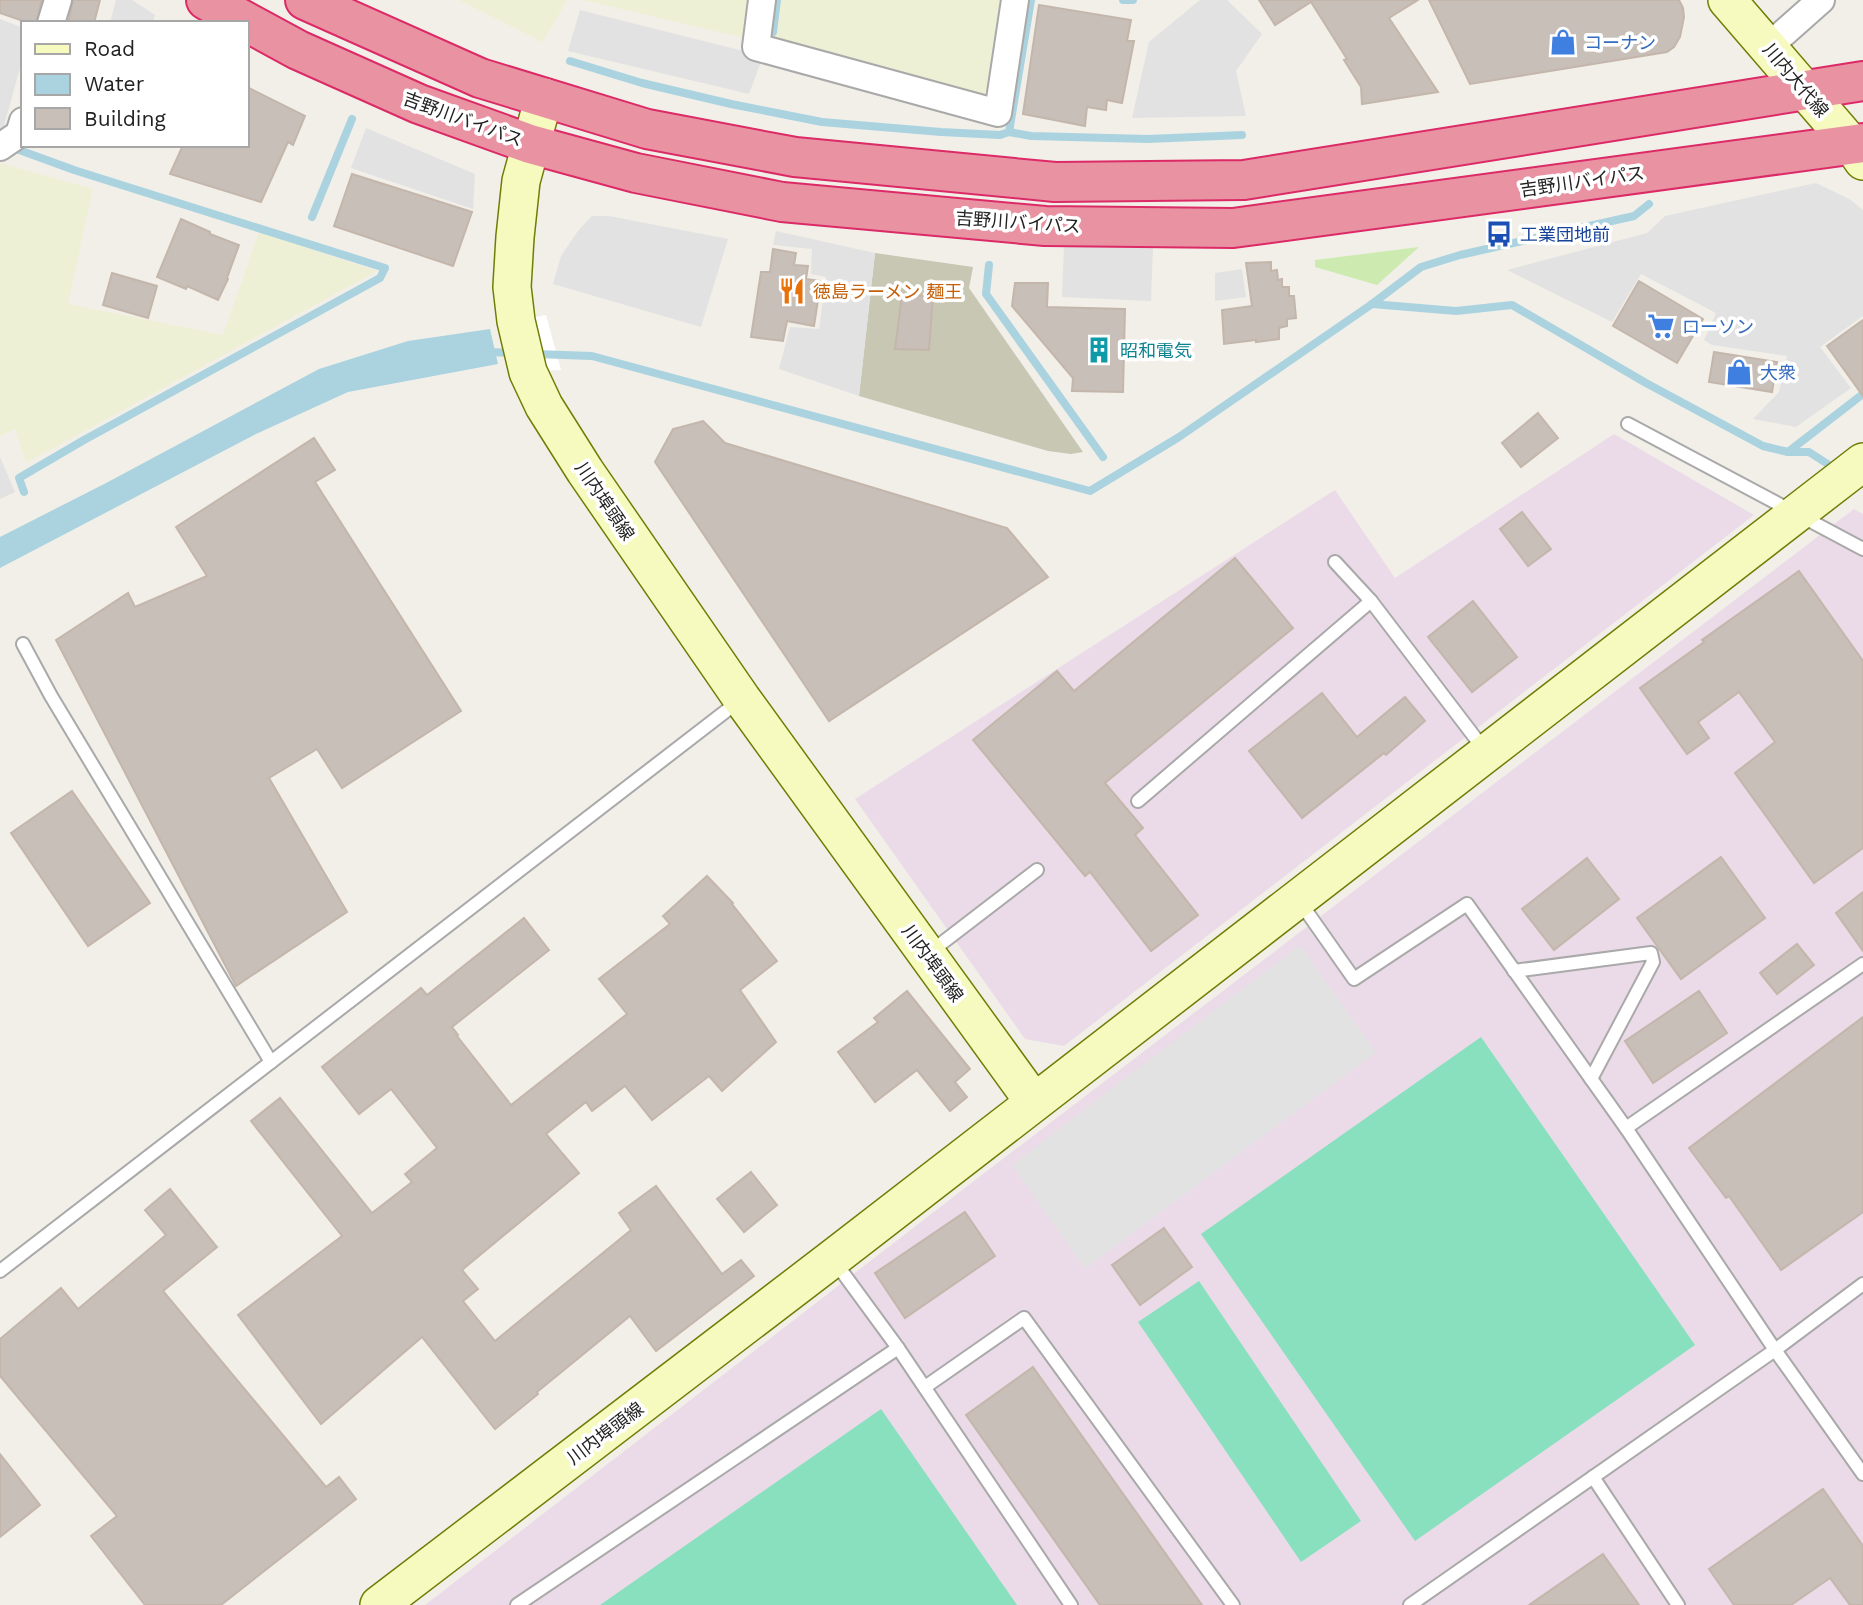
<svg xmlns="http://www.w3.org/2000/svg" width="1863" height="1605" font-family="'Work Sans','Noto Sans JP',sans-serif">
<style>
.industrial{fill:#ebdbe8}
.construction{fill:#c7c7b4}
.farmland{fill:#eef0d5}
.grass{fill:#cdebb0}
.pitch{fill:#88e0be}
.parking{fill:#e2e2e2}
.water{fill:#aad3df}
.pier{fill:#fff}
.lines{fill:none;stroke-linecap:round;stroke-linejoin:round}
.stream{stroke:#aad3df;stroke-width:8}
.building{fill:#c7bfb8;stroke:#c4b6ab;stroke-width:2}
.lane-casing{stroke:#a9a9a9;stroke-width:16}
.street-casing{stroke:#a9a9a9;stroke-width:30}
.secondary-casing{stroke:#707d05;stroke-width:40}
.highway-casing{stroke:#dc2a67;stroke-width:42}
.lane{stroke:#fff;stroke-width:12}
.street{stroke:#fff;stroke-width:26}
.secondary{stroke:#f7fabf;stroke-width:37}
.highway{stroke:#e892a2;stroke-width:38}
.labels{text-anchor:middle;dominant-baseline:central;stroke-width:7;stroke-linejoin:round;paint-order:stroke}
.shop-label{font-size:18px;fill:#366cbe;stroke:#fff;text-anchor:start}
.street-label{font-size:18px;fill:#222;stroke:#fff}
.transit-label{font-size:18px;fill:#164399;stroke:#fff;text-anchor:start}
.food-label{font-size:18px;fill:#c56008;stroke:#fff;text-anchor:start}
.culture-label{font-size:18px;fill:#0d838f;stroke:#fff;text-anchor:start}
</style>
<rect width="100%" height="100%" fill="#f2efe9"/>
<g class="industrial">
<path d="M1614,434l140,81 -690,531 -39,-7 -170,-240 480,-309 60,88z"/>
<path d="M1854,509l9,5v1091h-1438l545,-421z"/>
</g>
<path class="construction" d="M875,253l98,14 -4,21 114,164 -12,2 -23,-3 -189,-55z"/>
<g class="farmland">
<path d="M459,0h108l-24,42z"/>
<path d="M583,0h419l-14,96 -95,-26 -132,-28z"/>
<path d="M0,163l93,26 -25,115 155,31 36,-103 118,39 -351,192 -11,-34 -15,7z"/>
</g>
<path class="grass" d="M1419,247l-42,38 -62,-18v-7z"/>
<g class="pitch">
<path d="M1481,1037l214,308 -280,196 -214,-307z"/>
<path d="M1199,1281l162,240 -60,41 -163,-240z"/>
<path d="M881,1409l136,196h-417z"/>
</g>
<g class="parking">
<path d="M116,0h16l23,15 -2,8h-43z"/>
<path d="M1200,0h27l35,34 -26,37 10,45 -114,2 17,-76z"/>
<path d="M580,10l183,46 -14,38 -181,-43z"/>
<path d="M0,19l23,9v29l-21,76 -2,-1z"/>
<path d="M366,128l109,46 -2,35 -122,-41z"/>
<path d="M1816,183l35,17 12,10v106l-43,31 31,41 -55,39 -43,-8 26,-27 8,-36 -75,-11 -8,-5 12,-27 -75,-39 -29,48 -105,-52 140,-37 18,-17z"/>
<path d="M592,216h17l119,23 -27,88 -148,-43 8,-28 17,-25z"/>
<path d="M776,231l99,22 -16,143 -80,-27 11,-42 29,2 7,-52 -15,-3 1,-25 -39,-4z"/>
<path d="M1064,245l89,3 -2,53 -89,-4z"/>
<path d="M1242,269l4,28 -31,4v-28z"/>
<path d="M0,457l15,35 -15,7z"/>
<path d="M1300,945l76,107 -291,217 -73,-104z"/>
</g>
<path class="water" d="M490,329l8,35 -150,28 -92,42 -256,134v-31l108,-55 211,-113 89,-28z"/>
<path class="pier" d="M546,315l15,55 -52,2 -12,-48z"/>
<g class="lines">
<g class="stream">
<path d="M1123,0h10"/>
<path d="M773,32l4,-32"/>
<path d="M570,61l72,22 89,21 91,18 119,10 59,3 9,-3 22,4 117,3 94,-4"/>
<path d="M1009,132l22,-132"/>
<path d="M11,147l63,23 311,98 -5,10 -296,162 -65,38 5,14"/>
<path d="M312,217l40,-98"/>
<path d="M989,265l-3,29 117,163"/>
<path d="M1372,304l84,7 56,-6 134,78 117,63 25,6h21l28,18"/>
<path d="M486,352l29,1"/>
<path d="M535,354l57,2 498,135 89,-54 193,-133 49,-37 39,-12 174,-39 15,-12"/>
<path d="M1788,452l75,-58"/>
</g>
</g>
<g class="building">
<path d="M0,0h42l-6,23h-7l-29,-10z"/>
<path d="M73,0h27l-6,23h-26z"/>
<path d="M1259,0h159l-29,18 49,74 -76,12 -1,-17 -17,-27 3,-1 -36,-57 -36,23z"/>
<path d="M1429,0h250l4,8 1,9 -4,20 -6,10 -7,5 -197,32z"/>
<path d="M1039,5l92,15 -4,21h7l-12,62 -15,-3 -1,10 -19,-3 -2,19 -62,-12z"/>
<path d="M247,87l58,29 -12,29 -5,-3 -27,60 -91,-28 13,-29h64z"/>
<path d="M352,174l120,38 -19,54 -119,-40z"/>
<path d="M181,219l29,13v2l29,11 -12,33 1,1 -10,21 -31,-14 -1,3 -29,-12z"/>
<path d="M773,249l23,4 -2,12 14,1 -2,13 15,2 -7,45 -27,-5 -4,20 -32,-4 10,-65h9z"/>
<path d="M1271,262v9l6,-1 1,10 4,-1v8h7v9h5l2,22 -9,1v7l-8,2v11l-23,3v-2l-32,4 -2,-34 30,-4 -6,-43z"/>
<path d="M112,273l45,13 -9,32 -45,-13z"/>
<path d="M1639,281l64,38 -26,44 -64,-37z"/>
<path d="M1015,283h33l-1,24 78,2 -2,83 -51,-1 1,-13 -61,-72z"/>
<path d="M902,295l31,1 -4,54 -34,-1z"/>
<path d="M1863,320v76l-36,-50z"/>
<path d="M1714,352l63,10 -5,30 -63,-10z"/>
<path d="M1538,413l20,25 -37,29 -19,-24z"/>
<path d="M703,421l22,22 282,85 41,49 -219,144 -174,-259 18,-33z"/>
<path d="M314,438l21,32 -20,12 146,229 -119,77 -25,-39 -48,29 78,134 -111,74 -180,-346 72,-47 7,14 72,-31 -31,-49z"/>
<path d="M1522,512l29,37 -23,17 -28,-37z"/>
<path d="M1235,558l58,70 -188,155 38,45 -8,7 63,80 -47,36 -61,-79 -5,4 -112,-136 84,-69 17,20z"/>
<path d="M1799,571l64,90v187l-49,35 -79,-110 40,-31 -36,-50 -41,30 11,16 -22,16 -47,-66 64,-46 -2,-2z"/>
<path d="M1473,601l44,56 -45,35 -44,-55z"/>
<path d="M1322,693l35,44 48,-40 20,24 -39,34 -2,-2 -82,65 -53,-67z"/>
<path d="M72,791l78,112 -62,43 -77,-113z"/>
<path d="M1721,857l44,61 -84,61 -44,-61z"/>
<path d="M1587,858l32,41 -65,51 -32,-41z"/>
<path d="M707,876l26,27 -1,1 45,57 -37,29 36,52 -54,49 -13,-15 -57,44 -27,-34 -33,25 -6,-9 -40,32 33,39 -117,97 16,19 -15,12 32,40 136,-111 -12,-17 37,-27 66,88 19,-14 13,16 -98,75 -26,-35 -93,76 1,2 -43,35 -73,-92 -101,87 -83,-109 104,-79 -91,-115 29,-23 92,115 40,-31 -7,-8 32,-26 -46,-59 -32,25 -37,-47 99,-79 6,7 97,-77 25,32 -97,77 6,8 -1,1 54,69 116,-91 -28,-35 71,-55 -7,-8z"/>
<path d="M1863,892v59l-27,-38z"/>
<path d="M1797,944l17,21 -37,29 -17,-21z"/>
<path d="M907,991l63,78 -15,13 12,15 -17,14 -33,-41 -42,32 -37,-50 40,-30 -4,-4z"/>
<path d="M1699,991l28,42 -74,50 -28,-42z"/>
<path d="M1863,1017v195l-82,58 -52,-74 -3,2 -37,-50z"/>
<path d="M751,1172l26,33 -33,27 -27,-33z"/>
<path d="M170,1189l47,58 -54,44 163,196 13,-10 17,22 -135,106h-76l-54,-69 26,-20 -117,-140v-37l61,-51 17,21 88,-74 -21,-25z"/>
<path d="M965,1212l30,44 -90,62 -30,-45z"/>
<path d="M1164,1228l28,39 -52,38 -28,-40z"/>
<path d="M1033,1367l169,238h-102l-134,-190z"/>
<path d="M0,1454l40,51 -40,32z"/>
<path d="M1823,1489l40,57v59h-13l-20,-27 -39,27h-57l-25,-36z"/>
<path d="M1603,1554l36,51h-110z"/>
</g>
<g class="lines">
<g class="lane-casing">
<g id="lane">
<path d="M1628,424l235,125"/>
<path d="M1335,562l36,39"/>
<path d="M23,644l28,52 220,366"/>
<path d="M1138,801l233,-200 115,151"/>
<path d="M1300,902l54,77 113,-75 159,224 149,222 88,124"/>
<path d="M929,953l108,-83"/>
<path d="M1514,971l137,-18 2,9 -62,117"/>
<path d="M1626,1128l237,-164"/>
<path d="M835,1262l63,86 173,257"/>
<path d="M0,1271l739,-570"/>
<path d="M925,1387l99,-69 209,287"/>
<path d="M1593,1477l85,128"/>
<path d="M517,1605l381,-257"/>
<path d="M1410,1605l365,-255 88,-66"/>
</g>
</g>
<g class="street-casing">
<g id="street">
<path d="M762,0l-6,47 242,66 17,-113"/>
<path d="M51,23l7,-23"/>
<path d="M1768,47l53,-47"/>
<path d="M0,147l19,-13 4,-13"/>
</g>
</g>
<g class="secondary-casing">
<g id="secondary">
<path d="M1727,0l125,145 11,16"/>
<path d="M544,97l-23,84 -6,56 -3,50 4,34 12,51 16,34 41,65 157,228 292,403"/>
<path d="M379,1605l453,-346 1031,-797"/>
</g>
</g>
<g class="highway-casing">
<g id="highway">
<path d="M206,0l92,50 121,54 111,40 106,29 146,29 263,24 188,2 630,-85"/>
<path d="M305,0l175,78 167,51 148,28 260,25 189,-2 619,-99"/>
</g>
</g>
<use href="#lane" class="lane"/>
<use href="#street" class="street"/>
<use href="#secondary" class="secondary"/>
<use href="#highway" class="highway"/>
</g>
<defs>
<g id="shop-bare" transform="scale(2.1)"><path d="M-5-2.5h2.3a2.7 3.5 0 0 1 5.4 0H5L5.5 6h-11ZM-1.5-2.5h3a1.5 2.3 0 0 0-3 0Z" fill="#3f7fe0" stroke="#fff" stroke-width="2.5" paint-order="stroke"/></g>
<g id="bus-bare" transform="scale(2.1)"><path d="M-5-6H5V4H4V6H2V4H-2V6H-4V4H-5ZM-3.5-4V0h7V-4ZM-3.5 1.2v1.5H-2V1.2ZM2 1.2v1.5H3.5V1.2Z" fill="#1a4fb4" stroke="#fff" stroke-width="2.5" paint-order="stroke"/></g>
<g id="restaurant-bare" transform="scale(2.1)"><path d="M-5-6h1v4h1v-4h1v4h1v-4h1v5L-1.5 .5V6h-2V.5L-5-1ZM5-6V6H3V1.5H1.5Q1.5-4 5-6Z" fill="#e8710a" stroke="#fff" stroke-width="2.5" paint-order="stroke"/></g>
<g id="supermarket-bare" transform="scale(2.1)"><path d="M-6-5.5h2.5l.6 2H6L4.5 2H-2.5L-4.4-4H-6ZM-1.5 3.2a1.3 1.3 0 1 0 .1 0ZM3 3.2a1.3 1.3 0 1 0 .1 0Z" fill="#3f7fe0" stroke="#fff" stroke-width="2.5" paint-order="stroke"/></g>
<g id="building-bare" transform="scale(2.1)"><path d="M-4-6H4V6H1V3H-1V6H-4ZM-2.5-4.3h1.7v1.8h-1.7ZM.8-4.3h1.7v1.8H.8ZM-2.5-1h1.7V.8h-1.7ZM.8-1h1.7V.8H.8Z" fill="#0f9aa8" stroke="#fff" stroke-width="2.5" paint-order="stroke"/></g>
</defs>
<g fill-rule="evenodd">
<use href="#shop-bare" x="1563" y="42"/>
<use href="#bus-bare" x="1499" y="234"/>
<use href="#restaurant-bare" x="792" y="291"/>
<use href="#supermarket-bare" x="1661" y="326"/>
<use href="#building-bare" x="1099" y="350"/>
<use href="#shop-bare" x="1739" y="372"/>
</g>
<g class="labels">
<g class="shop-label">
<text x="1584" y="42">コーナン</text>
<text x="1682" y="326">ローソン</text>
<text x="1760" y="372">大衆</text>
</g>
<g class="street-label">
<text transform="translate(1796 80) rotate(50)">川内大代線</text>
<text transform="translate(463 119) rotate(20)">吉野川バイパス</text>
<text transform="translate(1582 181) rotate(-8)">吉野川バイパス</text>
<text transform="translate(1018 222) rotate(4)">吉野川バイパス</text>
<text transform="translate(605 501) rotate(56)">川内埠頭線</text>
<text transform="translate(933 963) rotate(54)">川内埠頭線</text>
<text transform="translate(605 1433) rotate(-37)">川内埠頭線</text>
</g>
<g class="transit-label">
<text x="1520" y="234">工業団地前</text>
</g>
<g class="food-label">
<text x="813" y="291">徳島ラーメン 麺王</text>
</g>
<g class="culture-label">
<text x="1120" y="350">昭和電気</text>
</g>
</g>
<rect x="21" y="21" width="228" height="126" fill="#ffffff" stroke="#a7a7a7" stroke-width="2"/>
<rect x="35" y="44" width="35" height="10" fill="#f7fabf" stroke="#a7a7a7" stroke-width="2"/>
<text x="84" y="56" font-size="21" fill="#222222">Road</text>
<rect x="35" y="74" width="35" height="21" fill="#aad3df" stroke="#a7a7a7" stroke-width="2"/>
<text x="84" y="91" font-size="21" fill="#222222">Water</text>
<rect x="35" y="108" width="35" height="21" fill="#c7bfb8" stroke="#a7a7a7" stroke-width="2"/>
<text x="84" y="126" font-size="21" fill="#222222">Building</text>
</svg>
